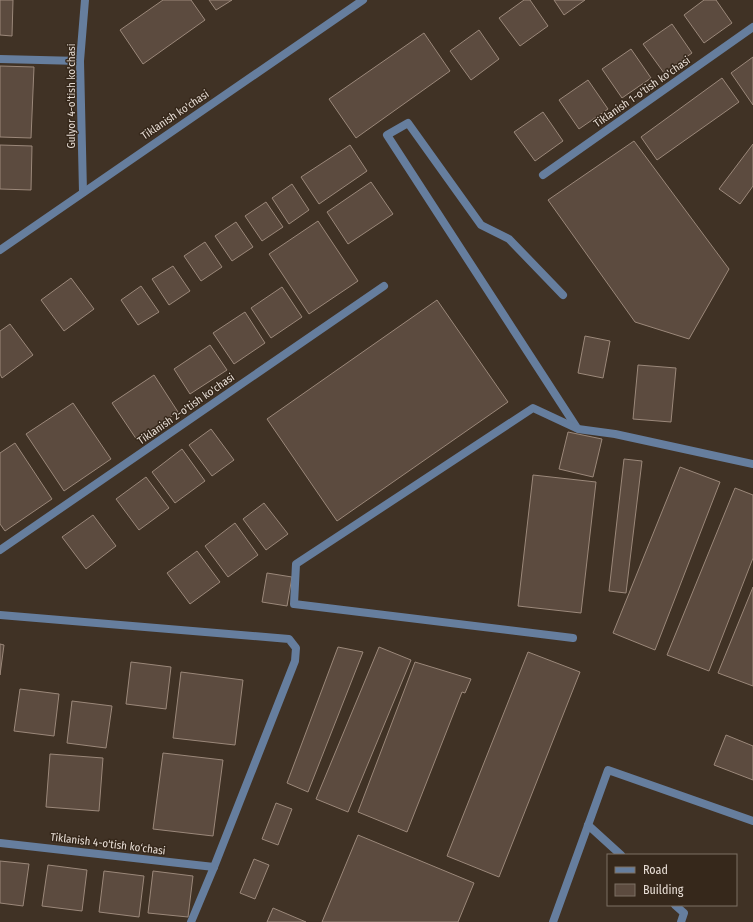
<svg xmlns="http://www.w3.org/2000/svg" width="753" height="922" font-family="'Fira Sans Condensed',sans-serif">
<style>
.building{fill:#5c4b3f;stroke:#9b887a}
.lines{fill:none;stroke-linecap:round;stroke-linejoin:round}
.service{stroke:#667e9e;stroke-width:8}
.minor{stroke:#667e9e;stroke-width:8}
.tertiary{stroke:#667e9e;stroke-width:8}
.labels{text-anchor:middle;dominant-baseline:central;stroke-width:3;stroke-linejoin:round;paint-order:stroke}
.street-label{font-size:11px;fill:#e7ddd5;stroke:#36281b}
</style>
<rect width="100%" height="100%" fill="#403225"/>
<g class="building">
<path d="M0,0h13l-1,36 -12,-1z"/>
<path d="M163,0h28l14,20 -62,44 -23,-34z"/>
<path d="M209,0h23l-16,10z"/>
<path d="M524,0h6l18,26 -28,20 -21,-28z"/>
<path d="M554,0h31l-21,15z"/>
<path d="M704,0h12l16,23 -28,20 -20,-28z"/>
<path d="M672,24l20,29 -28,20 -21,-29z"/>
<path d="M479,30l20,29 -28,21 -21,-29z"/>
<path d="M424,33l26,38 -94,67 -27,-39z"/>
<path d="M631,49l20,29 -29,20 -20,-29z"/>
<path d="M753,57v48l-22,-32z"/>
<path d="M0,66l34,1 -3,71 -31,-1z"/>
<path d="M722,78l17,24 -82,58 -16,-23z"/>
<path d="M588,80l20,29 -29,20 -20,-29z"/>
<path d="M543,112l20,29 -28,20 -21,-29z"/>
<path d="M634,141l95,128 -40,70 -54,-17 -87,-122z"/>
<path d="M753,144v42l-13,18 -21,-15z"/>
<path d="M0,145l32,1 -1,44 -31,-1z"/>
<path d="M350,145l17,26 -48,33 -18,-27z"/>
<path d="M371,182l22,32 -45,30 -21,-32z"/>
<path d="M292,184l17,26 -20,14 -17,-26z"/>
<path d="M266,202l17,25 -21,14 -17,-25z"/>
<path d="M318,221l40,60 -49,33 -40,-60z"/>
<path d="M236,222l17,25 -21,14 -17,-25z"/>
<path d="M205,242l17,25 -21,14 -17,-25z"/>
<path d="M173,266l17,25 -21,14 -17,-26z"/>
<path d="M71,278l23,31 -30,22 -23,-31z"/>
<path d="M141,286l18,26 -21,13 -17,-25z"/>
<path d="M282,287l20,30 -31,21 -20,-30z"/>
<path d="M437,300l71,102 -171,119 -70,-102z"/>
<path d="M245,312l20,31 -31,21 -21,-31z"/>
<path d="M10,324l23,31 -31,23 -2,-4v-43z"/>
<path d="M585,336l25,5 -7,37 -25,-5z"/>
<path d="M210,345l17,25 -37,24 -16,-25z"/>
<path d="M638,365l38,3 -5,54 -38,-3z"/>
<path d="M154,375l24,37 -41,28 -25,-37z"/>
<path d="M73,403l38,56 -47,32 -38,-57z"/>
<path d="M211,429l23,31 -22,16 -23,-31z"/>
<path d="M568,432l34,7 -9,38 -34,-8z"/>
<path d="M15,443l37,56 -47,32 -5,-7v-71z"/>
<path d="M182,449l23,32 -30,22 -23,-31z"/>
<path d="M624,459l18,2 -16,132 -17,-2z"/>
<path d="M680,467l40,15 -65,168 -42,-17z"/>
<path d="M533,475l63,7 -15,131 -63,-7z"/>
<path d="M146,477l23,31 -30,22 -23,-31z"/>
<path d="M735,488l18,7v63l-44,113 -42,-16z"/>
<path d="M264,503l24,31 -22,16 -23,-31z"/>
<path d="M93,515l23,31 -30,23 -24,-32z"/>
<path d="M235,523l23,32 -30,22 -23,-31z"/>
<path d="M197,551l23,31 -30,22 -23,-31z"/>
<path d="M267,573l25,4 -5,29 -25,-4z"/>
<path d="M753,587v99l-35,-13z"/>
<path d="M0,644l4,1 -4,30z"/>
<path d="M338,647l25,5 -55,140 -21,-9z"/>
<path d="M379,647l32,13 -63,152 -32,-13z"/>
<path d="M528,652l52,20 -81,205 -52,-21z"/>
<path d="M131,662l40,5 -5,42 -40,-5z"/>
<path d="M415,662l56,17 -6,14 -3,-1 -55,140 -49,-20z"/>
<path d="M181,672l62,8 -8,65 -62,-7z"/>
<path d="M20,689l39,5 -5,42 -40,-5z"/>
<path d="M72,701l40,5 -6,42 -39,-5z"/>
<path d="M726,735l27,11v34l-39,-15z"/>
<path d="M163,753l60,7 -10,76 -60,-7z"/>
<path d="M50,754l53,4 -4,53 -53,-4z"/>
<path d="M276,803l16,6 -14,36 -16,-6z"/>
<path d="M358,835l116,48 -16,39h-136z"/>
<path d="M254,859l15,6 -14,34 -15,-6z"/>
<path d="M0,861l29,3 -6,42 -23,-3z"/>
<path d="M48,865l39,5 -5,41 -40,-5z"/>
<path d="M104,871l40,5 -5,41 -40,-5z"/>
<path d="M153,871l40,5 -5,41 -40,-4z"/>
<path d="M273,908l33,14h-39z"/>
</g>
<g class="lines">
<g class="service">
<path d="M563,295l-54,-56 -28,-14 -73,-102 -21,12 190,293"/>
<path d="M573,638l-279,-34 2,-40 237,-156 45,21 37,5 138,30"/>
<path d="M588,825l33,30"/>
<path d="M675,905l9,8 -3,9"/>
<path d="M553,922l55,-152 145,51"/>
</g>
<g class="minor">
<path d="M0,59l80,2"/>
<path d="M543,175l210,-148"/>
<path d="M83,192l-3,-131 5,-61"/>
<path d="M0,550l384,-264"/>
<path d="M0,615l289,24 7,9 -1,13 -81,206 -23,55"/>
<path d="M0,843l214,24"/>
</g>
<path class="tertiary" d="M0,250l363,-250"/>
</g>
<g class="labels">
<g class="street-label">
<text transform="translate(642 92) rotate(-35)">Tiklanish 1-o'tish ko'chasi</text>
<text transform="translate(71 96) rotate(-90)">Gulyor 4-o'tish ko'chasi</text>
<text transform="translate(175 115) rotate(-34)">Tiklanish ko'chasi</text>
<text transform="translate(186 409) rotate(-35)">Tiklanish 2-o'tish ko'chasi</text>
<text transform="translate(108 844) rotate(7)">Tiklanish 4-o'tish ko‘chasi</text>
</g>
</g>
<rect x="607" y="854" width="130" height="52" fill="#36281b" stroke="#7d7065"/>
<rect x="615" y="867" width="20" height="6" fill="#667e9e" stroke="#7d7065"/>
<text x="643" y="874" font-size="12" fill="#e7ddd5">Road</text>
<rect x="615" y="884" width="20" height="12" fill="#5c4b3f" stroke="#7d7065"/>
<text x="643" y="894" font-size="12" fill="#e7ddd5">Building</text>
</svg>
